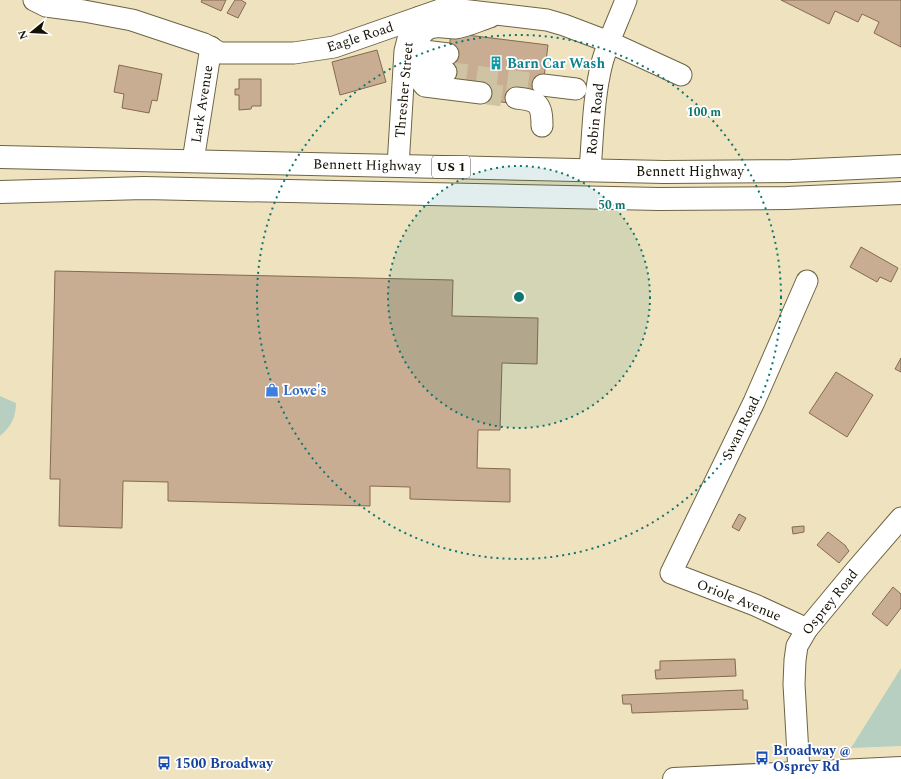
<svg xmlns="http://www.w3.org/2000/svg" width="901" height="779" font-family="Spectral,serif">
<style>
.green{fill:#b6cfc1}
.building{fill:#c9ad92;stroke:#836a50}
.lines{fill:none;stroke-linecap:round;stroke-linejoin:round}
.minor-tunnel{stroke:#cec3a3;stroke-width:21;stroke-dasharray:21 10;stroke-linecap:butt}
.minor-casing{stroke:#6e6443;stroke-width:23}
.major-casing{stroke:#6e6443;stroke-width:24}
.highway-casing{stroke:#6e6443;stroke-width:24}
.minor{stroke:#fff;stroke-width:21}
.major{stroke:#fff;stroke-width:22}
.highway{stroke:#fff;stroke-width:22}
.ring{fill:none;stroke:#0f766e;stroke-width:2;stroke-dasharray:2 4}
.labels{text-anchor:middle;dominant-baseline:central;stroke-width:3.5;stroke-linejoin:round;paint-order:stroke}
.shield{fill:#fff;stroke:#5a584f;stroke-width:1}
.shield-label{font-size:13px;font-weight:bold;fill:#141004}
.street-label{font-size:14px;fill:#141004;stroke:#fff}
.culture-label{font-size:14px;font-weight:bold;fill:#0d838f;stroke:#fff;text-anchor:start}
.shop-label{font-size:14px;font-weight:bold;fill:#366cbe;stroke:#fff;text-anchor:start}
.transit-label{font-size:14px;font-weight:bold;fill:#164399;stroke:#fff;text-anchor:start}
.centre{fill:#0f766e;stroke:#fff;stroke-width:2}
.ring-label{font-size:12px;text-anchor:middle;font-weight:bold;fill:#0f766e;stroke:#fff;stroke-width:3.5;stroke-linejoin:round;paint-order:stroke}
</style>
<rect width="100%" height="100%" fill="#efe3bf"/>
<g class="green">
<path d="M0,396l16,7c0,14 -5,24 -16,33z"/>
<path d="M901,668v78l-50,2z"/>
</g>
<g class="building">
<path d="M202,0h24l-5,11 -20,-9z"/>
<path d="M235,0h6l5,3 -8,15 -11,-5z"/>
<path d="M781,0h120v47l-27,-14 5,-11 -17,-8 -4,8 -23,-11 -6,13z"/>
<path d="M451,33l97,12 -6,49 -26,10 -36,-5 -35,-17z"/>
<path d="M377,50l9,32 -46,13 -8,-33z"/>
<path d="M119,65l43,9 -5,27 -5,-1 -3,13 -27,-5 2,-14 -10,-2z"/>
<path d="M239,79h22v27h-9l-1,3 -12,1v-15h-4v-6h4z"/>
<path d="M861,247l37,21 -7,14 -11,-5 -3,5 -27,-15z"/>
<path d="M55,271l398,9 -1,36 86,2 -1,46 -35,-1 -2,67h-22l-1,38 33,1v33l-100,-3v-12l-40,-1v20l-202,-5v-19l-45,-1 -1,47 -63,-2 1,-47h-10z"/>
<path d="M901,358v14l-6,-3z"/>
<path d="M836,372l37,23 -26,42 -38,-24z"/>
<path d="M739,514l7,4 -7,13 -7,-4z"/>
<path d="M804,526v6l-11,2 -1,-7z"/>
<path d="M828,532l18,14v1l3,4 -10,12 -22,-18z"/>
<path d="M893,587l8,7v14l-14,18 -15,-12z"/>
<path d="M735,659l1,17 -80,3 -1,-9h5v-9z"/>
<path d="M743,690v10h4l1,9 -116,4 -1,-9h-8l-1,-9z"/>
</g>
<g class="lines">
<g class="minor-tunnel">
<path d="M446,72l97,13"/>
<path d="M481,93l35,5"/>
</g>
<g class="minor-casing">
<g id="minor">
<path d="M34,0l12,6 38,5 48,9 72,24 16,9h74l40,-6 106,-37 13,-1 94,11 17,5 45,17 72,33"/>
<path d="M416,50l32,4"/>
<path d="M415,57c0,12 1,20 10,29l56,7"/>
<path d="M446,72c-12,-1 -27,-1 -30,-15 -3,-13 6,-30 20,-30 6,-1 12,1 19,1 10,-1 25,-8 35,-11"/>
<path d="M543,85l33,4"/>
<path d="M516,98c22,2 26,6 26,28"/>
<path d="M193,161l18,-114"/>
<path d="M398,166l7,-115 3,-12 12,-22"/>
<path d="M590,170c3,-35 3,-72 12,-107 6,-22 16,-42 24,-63"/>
<path d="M807,281l-53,121 -83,171 84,32 52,24"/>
<path d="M799,772l-5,-88 1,-24 2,-14 10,-17 49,-59 45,-52"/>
</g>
</g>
<g class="major-casing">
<path id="major" d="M674,779l227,-11"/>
</g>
<g class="highway-casing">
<g id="highway">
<path d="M0,157l664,15 128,-1 109,-5"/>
<path d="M0,192l144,-4 515,11 128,-1 114,-5"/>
</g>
</g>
<use href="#minor" class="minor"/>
<use href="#major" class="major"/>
<use href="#highway" class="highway"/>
</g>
<circle cx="519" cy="297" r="131" fill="#0f766e" fill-opacity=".12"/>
<g class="ring">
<circle cx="519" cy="297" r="131"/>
<circle cx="519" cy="297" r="262"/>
</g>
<defs>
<g id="building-bare" transform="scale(1.08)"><path d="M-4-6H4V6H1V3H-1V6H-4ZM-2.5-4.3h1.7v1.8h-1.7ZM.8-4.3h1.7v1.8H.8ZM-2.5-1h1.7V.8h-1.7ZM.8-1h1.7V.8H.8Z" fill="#0f9aa8" stroke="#fff" stroke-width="2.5" paint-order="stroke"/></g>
<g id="shop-bare" transform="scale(1.08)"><path d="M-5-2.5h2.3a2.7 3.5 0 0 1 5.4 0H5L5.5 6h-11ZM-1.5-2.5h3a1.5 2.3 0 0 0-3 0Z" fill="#3f7fe0" stroke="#fff" stroke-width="2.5" paint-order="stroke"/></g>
<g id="bus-bare" transform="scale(1.08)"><path d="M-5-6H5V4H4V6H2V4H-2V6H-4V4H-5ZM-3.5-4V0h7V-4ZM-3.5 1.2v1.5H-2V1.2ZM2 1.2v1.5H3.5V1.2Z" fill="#1a4fb4" stroke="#fff" stroke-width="2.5" paint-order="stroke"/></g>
</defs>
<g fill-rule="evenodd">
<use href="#building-bare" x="496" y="63"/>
<use href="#shop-bare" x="272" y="390"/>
<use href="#bus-bare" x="762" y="758"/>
<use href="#bus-bare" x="164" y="763"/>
</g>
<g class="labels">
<rect class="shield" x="432" y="156" width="38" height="22" rx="3"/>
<g class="shield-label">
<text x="451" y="167">US 1</text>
</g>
<g class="street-label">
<text transform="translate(360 37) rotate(-18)">Eagle Road</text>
<text transform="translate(404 90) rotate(-85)">Thresher Street</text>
<text transform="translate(202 104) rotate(-81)">Lark Avenue</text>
<text transform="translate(595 119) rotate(-84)">Robin Road</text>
<text transform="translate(367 165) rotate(1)">Bennett Highway</text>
<text x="690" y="171">Bennett Highway</text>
<text transform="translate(741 428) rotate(-64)">Swan Road</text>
<text transform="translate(739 600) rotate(22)">Oriole Avenue</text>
<text transform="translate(830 602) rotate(-51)">Osprey Road</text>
</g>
<g class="culture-label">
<text x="507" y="63">Barn Car Wash</text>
</g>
<g class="shop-label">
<text x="283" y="390">Lowe's</text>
</g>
<g class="transit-label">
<text x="773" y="750">Broadway @<tspan x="773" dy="16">Osprey Rd</tspan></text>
<text x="175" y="763">1500 Broadway</text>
</g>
</g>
<circle cx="519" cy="297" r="6" class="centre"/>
<g class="ring-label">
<text x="704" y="116">100 m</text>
<text x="612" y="209">50 m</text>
</g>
<g transform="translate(32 32) rotate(252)" stroke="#ffffff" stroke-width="3" paint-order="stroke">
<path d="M0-3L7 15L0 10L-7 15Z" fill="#141004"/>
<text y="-6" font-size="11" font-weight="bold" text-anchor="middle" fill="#141004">N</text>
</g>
</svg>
